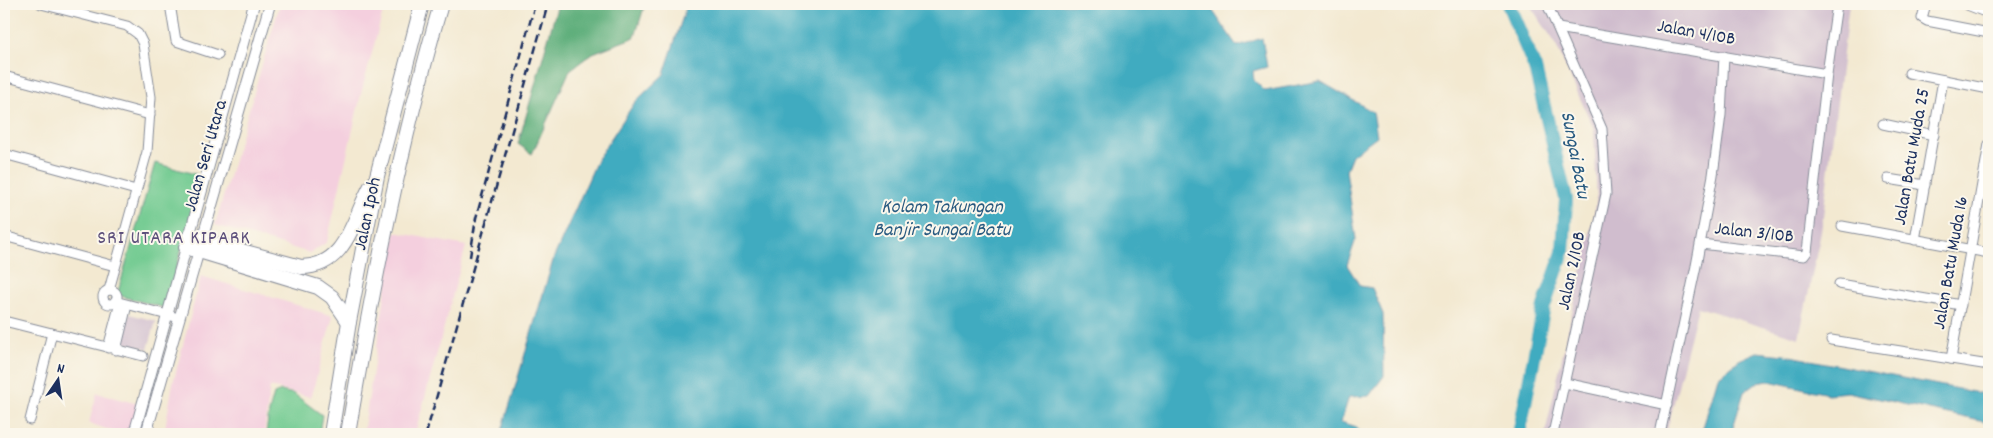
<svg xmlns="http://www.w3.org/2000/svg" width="1993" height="438" font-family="Dekko,sans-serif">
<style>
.built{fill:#f4cfde}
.industrial{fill:#d0bdce}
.green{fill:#73cb92;stroke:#477d78}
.forest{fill:#5eaf7c;stroke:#3c6f6d}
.water{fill:#41abc0;stroke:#2e6d8f}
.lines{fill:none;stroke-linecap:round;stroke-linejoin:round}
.river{stroke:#41abc0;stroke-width:14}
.minor-casing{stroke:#878c98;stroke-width:11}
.tertiary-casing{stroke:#878c98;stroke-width:12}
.trunk-casing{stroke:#878c98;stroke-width:16}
.minor{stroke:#fff;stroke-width:9}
.tertiary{stroke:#fff;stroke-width:10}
.trunk{stroke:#fff;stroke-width:14}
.rail{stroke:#1b2f5e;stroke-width:2.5;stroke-dasharray:8 4;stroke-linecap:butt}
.labels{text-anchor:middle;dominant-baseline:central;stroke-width:4;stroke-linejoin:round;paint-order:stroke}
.street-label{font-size:19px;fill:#1b2f5e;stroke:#fbf7ec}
.water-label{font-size:20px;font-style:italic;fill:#285a80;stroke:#fbf7ec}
.neighbourhood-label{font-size:20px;letter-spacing:1px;fill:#5d507c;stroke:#fbf7ec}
</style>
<rect width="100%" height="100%" fill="#fbf7ec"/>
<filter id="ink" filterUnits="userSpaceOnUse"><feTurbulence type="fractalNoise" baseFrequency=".02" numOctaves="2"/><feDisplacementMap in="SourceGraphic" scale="10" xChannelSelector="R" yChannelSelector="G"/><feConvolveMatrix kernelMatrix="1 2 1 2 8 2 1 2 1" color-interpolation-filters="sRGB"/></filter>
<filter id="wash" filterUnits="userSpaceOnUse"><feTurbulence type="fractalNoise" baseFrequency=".0096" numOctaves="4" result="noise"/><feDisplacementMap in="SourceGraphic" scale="20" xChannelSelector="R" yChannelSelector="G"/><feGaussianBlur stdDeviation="1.12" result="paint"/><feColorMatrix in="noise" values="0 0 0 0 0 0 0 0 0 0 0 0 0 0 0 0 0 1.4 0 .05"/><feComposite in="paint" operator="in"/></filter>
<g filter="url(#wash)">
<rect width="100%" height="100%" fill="#f3e9d1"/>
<g class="built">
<path d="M280,4h105l-24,90 -34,148 -17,11 -95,-28z"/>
<path d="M395,232l71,14 -51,188h-52z"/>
<path d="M201,276l132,40 -22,81 -41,-10 -6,47h-100l9,-51z"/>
<path d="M97,393l41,11 -9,30h-8l-32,-11z"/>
</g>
<g class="industrial">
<path d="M1529,4h320l-28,228 -22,106 -101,-31 -32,127h-121l52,-233 -3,-72 -40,-88z"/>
<path d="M129,314l27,7 -8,28 -26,-7z"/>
</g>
<g class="green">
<path d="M155,163l47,13 -37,132 -48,-13z"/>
<path d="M281,391l13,3 28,21 -3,19h-53l3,-22 5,-18z"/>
</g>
<path class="forest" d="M558,4h87l-10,33 -42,16 -23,17 -38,84 -14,-10z"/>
<g class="water">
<path d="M687,4h521l29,42 25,-8 5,29 -14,4 1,9 11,11 55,-10 53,31 4,24 -25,19 -6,15 10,69 -9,26 13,21 12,2 11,26 1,62 -15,20 -20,1 -8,25 16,5 4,7h-860l53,-177 44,-99 37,-56 29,-28z"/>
<path d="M1757,352l28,3 204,40v28l-141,-31 -20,2 -59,-13 -13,2 -12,9 -13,42h-30l17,-57 21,-17z"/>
</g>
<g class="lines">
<path class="river" d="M1508,4l27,64 31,131 -3,53 -19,54 -25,128"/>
</g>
</g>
<g filter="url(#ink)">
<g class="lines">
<g class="minor-casing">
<g id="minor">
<path d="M41,4l86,22 11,8 5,10 8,53 -4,55 -38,138"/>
<path d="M170,4l6,37 42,14"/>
<path d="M1547,4l55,125 4,65 -53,240"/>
<path d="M1926,4l-4,14 5,3 62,12"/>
<path d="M1558,28l269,46"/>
<path d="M1909,73l80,16"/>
<path d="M4,76l146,39"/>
<path d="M1883,124l51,11"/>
<path d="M4,154l132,36"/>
<path d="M1888,179l37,6"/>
<path d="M1842,226l147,27"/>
<path d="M4,236l111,30"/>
<path d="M1915,240l28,-160"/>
<path d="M1701,244l103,12 3,-4 20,-178 10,-70"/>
<path d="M1839,284l122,21"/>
<circle cx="110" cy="297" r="7"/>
<path d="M115,301l64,17"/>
<path d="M4,321l139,35"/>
<path d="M1831,340l158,25"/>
<path d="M108,348l12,-45"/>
<path d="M116,350l11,-45"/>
<path d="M1951,359l38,-215"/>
<path d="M1565,383l102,22"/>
<path d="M30,420l22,-87"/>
<path d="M1660,434l36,-168 17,-91 8,-60 3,-59"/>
</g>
</g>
<g class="tertiary-casing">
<g id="tertiary">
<path d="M1966,4l23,9"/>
<path d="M134,434l120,-430"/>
<path d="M146,434l124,-430"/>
</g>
</g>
<g class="trunk-casing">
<g id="trunk">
<path d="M189,237l112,30c46,0 52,-49 70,-81"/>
<path d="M186,247l132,40 14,10 17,25"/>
<path d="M331,434l18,-112 28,-146 45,-172"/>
<path d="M348,434c24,-145 52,-289 93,-430"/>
</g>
</g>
<use href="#minor" class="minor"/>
<use href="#tertiary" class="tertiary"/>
<use href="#trunk" class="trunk"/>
<g class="rail">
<path d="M470,257l6,-39 59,-214"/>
<path d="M426,434l122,-430"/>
</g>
</g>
</g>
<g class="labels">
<g class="street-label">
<text transform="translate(1696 34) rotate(10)">Jalan 4/10B</text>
<text transform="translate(207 156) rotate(-74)">Jalan Seri Utara</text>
<text transform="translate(1913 157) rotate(-80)">Jalan Batu Muda 25</text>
<text transform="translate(369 214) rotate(-78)">Jalan Ipoh</text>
<text transform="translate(1754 234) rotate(6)">Jalan 3/10B</text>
<text transform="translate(1952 263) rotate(-80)">Jalan Batu Muda 16</text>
<text transform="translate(1573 271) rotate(-78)">Jalan 2/10B</text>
</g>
<g class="water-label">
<text transform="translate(1574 155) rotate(79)">Sungai Batu</text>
<text x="942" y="208">Kolam Takungan<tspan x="942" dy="23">Banjir Sungai Batu</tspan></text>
</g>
<g class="neighbourhood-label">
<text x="174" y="239">SRI UTARA KIPARK</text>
</g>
</g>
<rect width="1993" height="438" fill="none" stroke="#fbf7ec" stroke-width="20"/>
<g transform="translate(58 380) rotate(13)" stroke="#fbf7ec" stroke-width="4" paint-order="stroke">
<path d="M0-4L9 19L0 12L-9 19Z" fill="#1b2f5e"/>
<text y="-8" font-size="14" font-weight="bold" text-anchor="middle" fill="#1b2f5e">N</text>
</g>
</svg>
